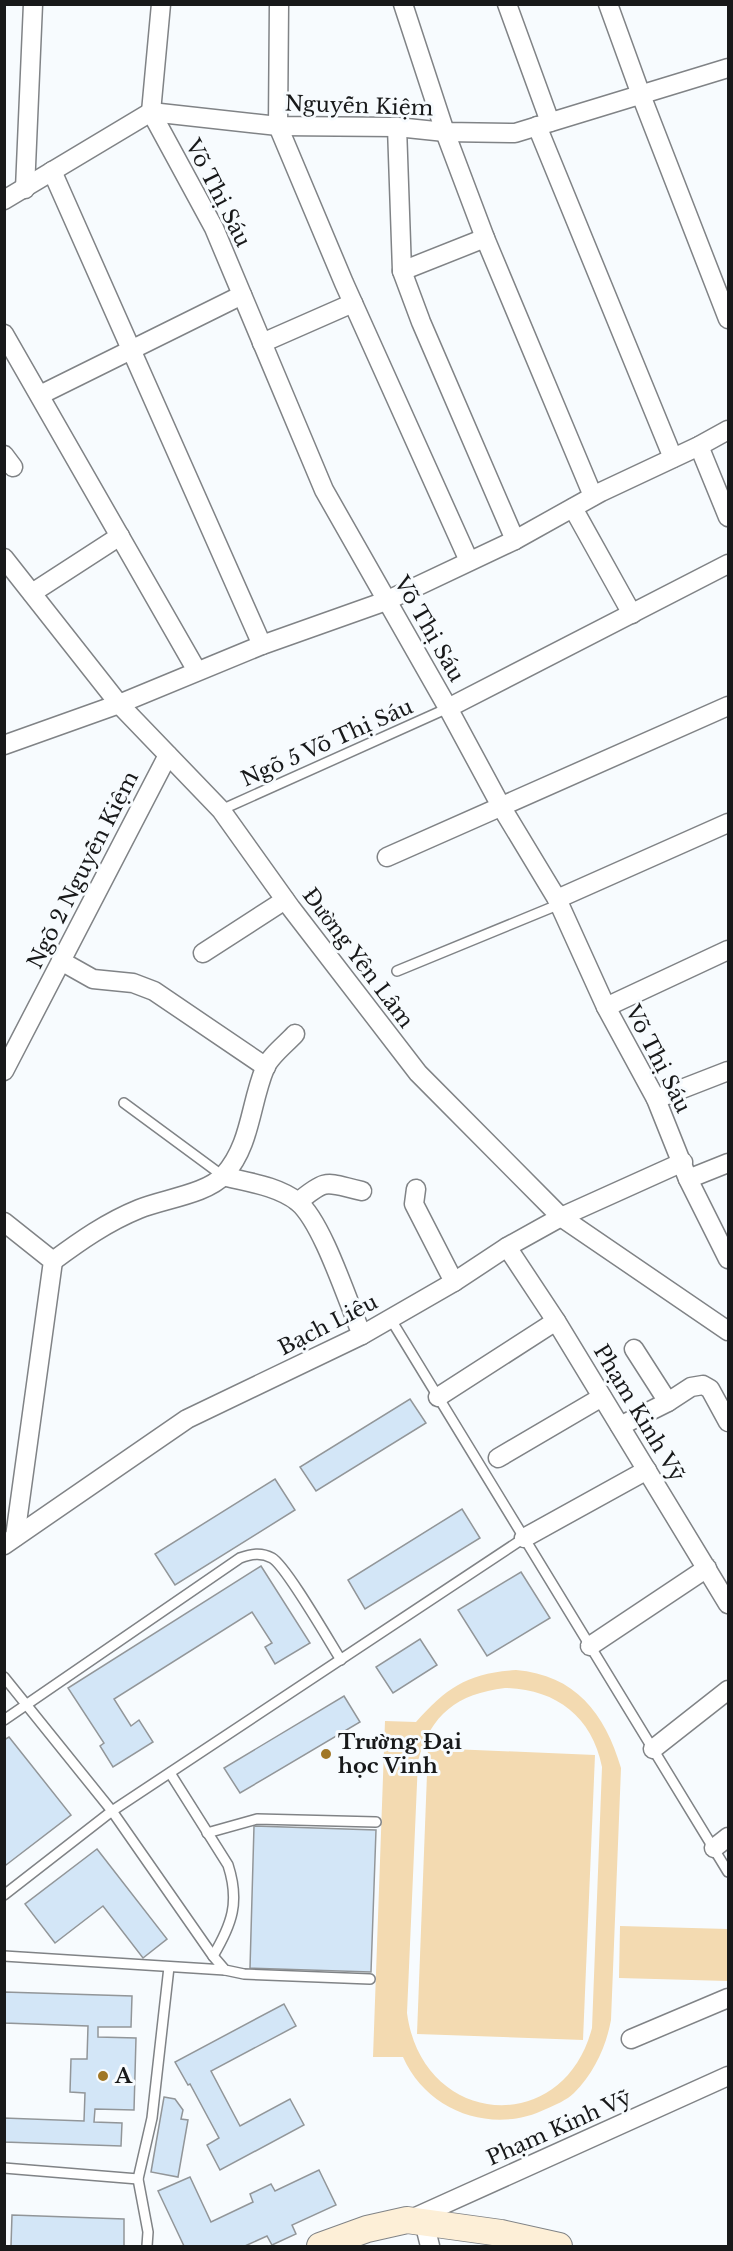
<svg xmlns="http://www.w3.org/2000/svg" width="733" height="2251" font-family="'Libre Baskerville',serif">
<style>
.green{fill:#f3dab1;fill-rule:evenodd}
.building{fill:#d3e6f7;stroke:#929699;stroke-width:1.5}
.lines{fill:none;stroke-linecap:round;stroke-linejoin:round}
.lane-casing{stroke:#808386;stroke-width:12}
.street-casing{stroke:#808386;stroke-width:21}
.secondary-casing{stroke:#808386;stroke-width:28}
.lane{stroke:#fff;stroke-width:9}
.street{stroke:#fff;stroke-width:18}
.secondary{stroke:#fdefd7;stroke-width:26}
.poi-dot{fill:#a07726;stroke:#f7fbfe;stroke-width:2}
.labels{text-anchor:middle;dominant-baseline:central;stroke-width:6;stroke-linejoin:round;paint-order:stroke}
.street-label{font-size:21px;fill:#18191a;stroke:#f7fbfe}
.poi-label{font-size:21px;font-weight:bold;fill:#18191a;stroke:#f7fbfe;text-anchor:start}
</style>
<rect width="100%" height="100%" fill="#f7fbfe"/>
<g class="green">
<path d="M516,1670c59,5 89,43 105,98l-10,252c-5,27 -17,53 -37,73 -7,7 -19,12 -28,16 -53,26 -119,3 -143,-52h-30l12,-336 31,1c31,-35 52,-49 100,-52zM505,1688c50,1 87,28 97,79l-10,261c-29,111 -170,99 -185,-15l11,-252c13,-47 39,-67 87,-73z"/>
<path d="M428,1748l167,7 -12,285 -166,-6z"/>
<path d="M620,1926l108,3v52l-109,-3z"/>
</g>
<g class="building">
<path d="M410,1399l16,24 -110,68 -16,-24z"/>
<path d="M275,1479l20,31 -120,75 -20,-31z"/>
<path d="M462,1509l18,29 -115,71 -17,-29z"/>
<path d="M261,1566l49,77 -35,21 -10,-17 7,-4 -20,-31 -138,87 17,27 8,-6 14,22 -40,25 -13,-21 4,-3 -36,-55z"/>
<path d="M521,1572l29,46 -63,38 -29,-46z"/>
<path d="M420,1639l17,26 -44,28 -17,-26z"/>
<path d="M344,1696l16,26 -120,71 -16,-25z"/>
<path d="M9,1737l62,78 -65,50 -2,-3v-122z"/>
<path d="M254,1826l122,4 -5,142 -121,-4z"/>
<path d="M97,1849l70,90 -24,19 -40,-52 -48,37 -30,-39z"/>
<path d="M4,1992l128,4 -1,31h-33v10l38,1 -2,72 -39,-1 -1,13 28,1 -1,23 -117,-4v-24l80,3 1,-28 -15,-1 1,-33h16l1,-33 -84,-3z"/>
<path d="M284,2004l12,22 -85,45 29,55 50,-27 14,26 -84,45 -13,-25 12,-7 -29,-54 -2,1 -13,-23z"/>
<path d="M164,2097l11,2 8,11 -2,9 7,1 -10,57 -27,-5z"/>
<path d="M319,2170l17,35 -44,20 4,9 -24,11 -5,-9 -22,10h-61l-26,-55 32,-14 21,45 42,-20 -3,-8 21,-10 4,7z"/>
<path d="M12,2215l112,4v27h-113z"/>
</g>
<g class="lines">
<g class="lane-casing">
<g id="lane">
<path d="M221,810l227,-102"/>
<path d="M397,971l163,-67"/>
<path d="M124,1103l99,73"/>
<path d="M390,1318l338,554"/>
<path d="M4,1677l108,134 101,145 12,14 19,4 126,5"/>
<path d="M4,1720l236,-162c11,-4 21,-6 32,0 14,8 57,83 69,102"/>
<path d="M170,1773l58,92c12,37 4,59 -15,91"/>
<path d="M207,1833l50,-14 119,3"/>
<path d="M4,1895l108,-84 412,-273"/>
<path d="M4,1956l221,14"/>
<path d="M4,2168l134,11"/>
<path d="M147,2246l1,-14 -10,-53 14,-61 17,-151"/>
</g>
</g>
<g class="street-casing">
<g id="street">
<path d="M161,4l-10,108 63,116 110,262 124,218 54,100 55,91 49,108 50,92 32,80 40,80"/>
<path d="M279,4l-1,122 66,157 125,278"/>
<path d="M403,4l42,128 40,106 108,258"/>
<path d="M507,4l43,118"/>
<path d="M608,4l33,91 87,224"/>
<path d="M537,126l136,332"/>
<path d="M397,127l5,144 19,51 94,218"/>
<path d="M52,171l210,474"/>
<path d="M25,189l8,-185"/>
<path d="M4,200l147,-88 127,14 119,1 48,5 70,1 213,-65"/>
<path d="M402,271l83,-33"/>
<path d="M4,334l193,337"/>
<path d="M262,343l91,-40"/>
<path d="M40,395l202,-100"/>
<path d="M699,446l29,71"/>
<path d="M4,455l9,12"/>
<path d="M573,508l59,106"/>
<path d="M4,558l115,146 102,106 70,98 127,165 143,144 167,114"/>
<path d="M32,593l88,-57"/>
<path d="M448,708l280,-144"/>
<path d="M4,745l115,-41 143,-59 124,-44 129,-61 86,-48 98,-46 29,-16"/>
<path d="M387,857l341,-151"/>
<path d="M557,899l171,-76"/>
<path d="M203,953l82,-53"/>
<path d="M61,961l32,18 40,4 21,8 112,76"/>
<path d="M606,1007l122,-57"/>
<path d="M4,1071l164,-316"/>
<path d="M656,1099l72,-28"/>
<path d="M223,1176c24,6 55,10 75,26 25,21 50,101 64,133"/>
<path d="M688,1179l40,-16"/>
<path d="M416,1189l-2,15 40,78"/>
<path d="M298,1202c30,-25 28,-19 64,-11"/>
<path d="M4,1222l49,39 -38,276"/>
<path d="M507,1247l49,74 172,283"/>
<path d="M53,1261c27,-20 54,-39 86,-52 24,-10 68,-15 85,-34 27,-30 26,-71 41,-107 5,-12 21,-24 30,-34"/>
<path d="M634,1349l34,53 23,-15 12,-2 7,4 18,33"/>
<path d="M438,1397l118,-76"/>
<path d="M620,1426l48,-24"/>
<path d="M498,1458l104,-61"/>
<path d="M524,1538l123,-68"/>
<path d="M4,1545l183,-126 175,-84 92,-53 53,-35 54,-30 122,-55"/>
<path d="M590,1646l117,-78"/>
<path d="M653,1749l75,-59"/>
<path d="M714,1848l14,-11"/>
<path d="M631,2039l97,-41"/>
<path d="M409,2220l319,-144"/>
<path d="M424,2222l6,24"/>
</g>
</g>
<g class="secondary-casing">
<path id="secondary" d="M320,2246l47,-17 40,-9 94,13 58,13"/>
</g>
<use href="#lane" class="lane"/>
<use href="#street" class="street"/>
<use href="#secondary" class="secondary"/>
</g>
<g class="poi-dot">
<circle cx="326" cy="1754" r="6"/>
<circle cx="103" cy="2076" r="6"/>
</g>
<g class="labels">
<g class="street-label">
<text transform="translate(359 106) rotate(2)">Nguyễn Kiệm</text>
<text transform="translate(218 193) rotate(63)">Võ Thị Sáu</text>
<text transform="translate(429 629) rotate(60)">Võ Thị Sáu</text>
<text transform="translate(327 743) rotate(-24)">Ngõ 5 Võ Thị Sáu</text>
<text transform="translate(83 870) rotate(-63)">Ngõ 2 Nguyễn Kiệm</text>
<text transform="translate(358 958) rotate(53)">Đường Yên Lâm</text>
<text transform="translate(658 1059) rotate(63)">Võ Thị Sáu</text>
<text transform="translate(328 1325) rotate(-27)">Bạch Liêu</text>
<text transform="translate(639 1413) rotate(59)">Phạm Kinh Vỹ</text>
<text transform="translate(559 2128) rotate(-24)">Phạm Kinh Vỹ</text>
</g>
<g class="poi-label">
<text x="338" y="1742">Trường Đại<tspan x="338" dy="24">học Vinh</tspan></text>
<text x="115" y="2076">A</text>
</g>
</g>
<rect width="733" height="2251" fill="none" stroke="#18191a" stroke-width="12"/>
</svg>
